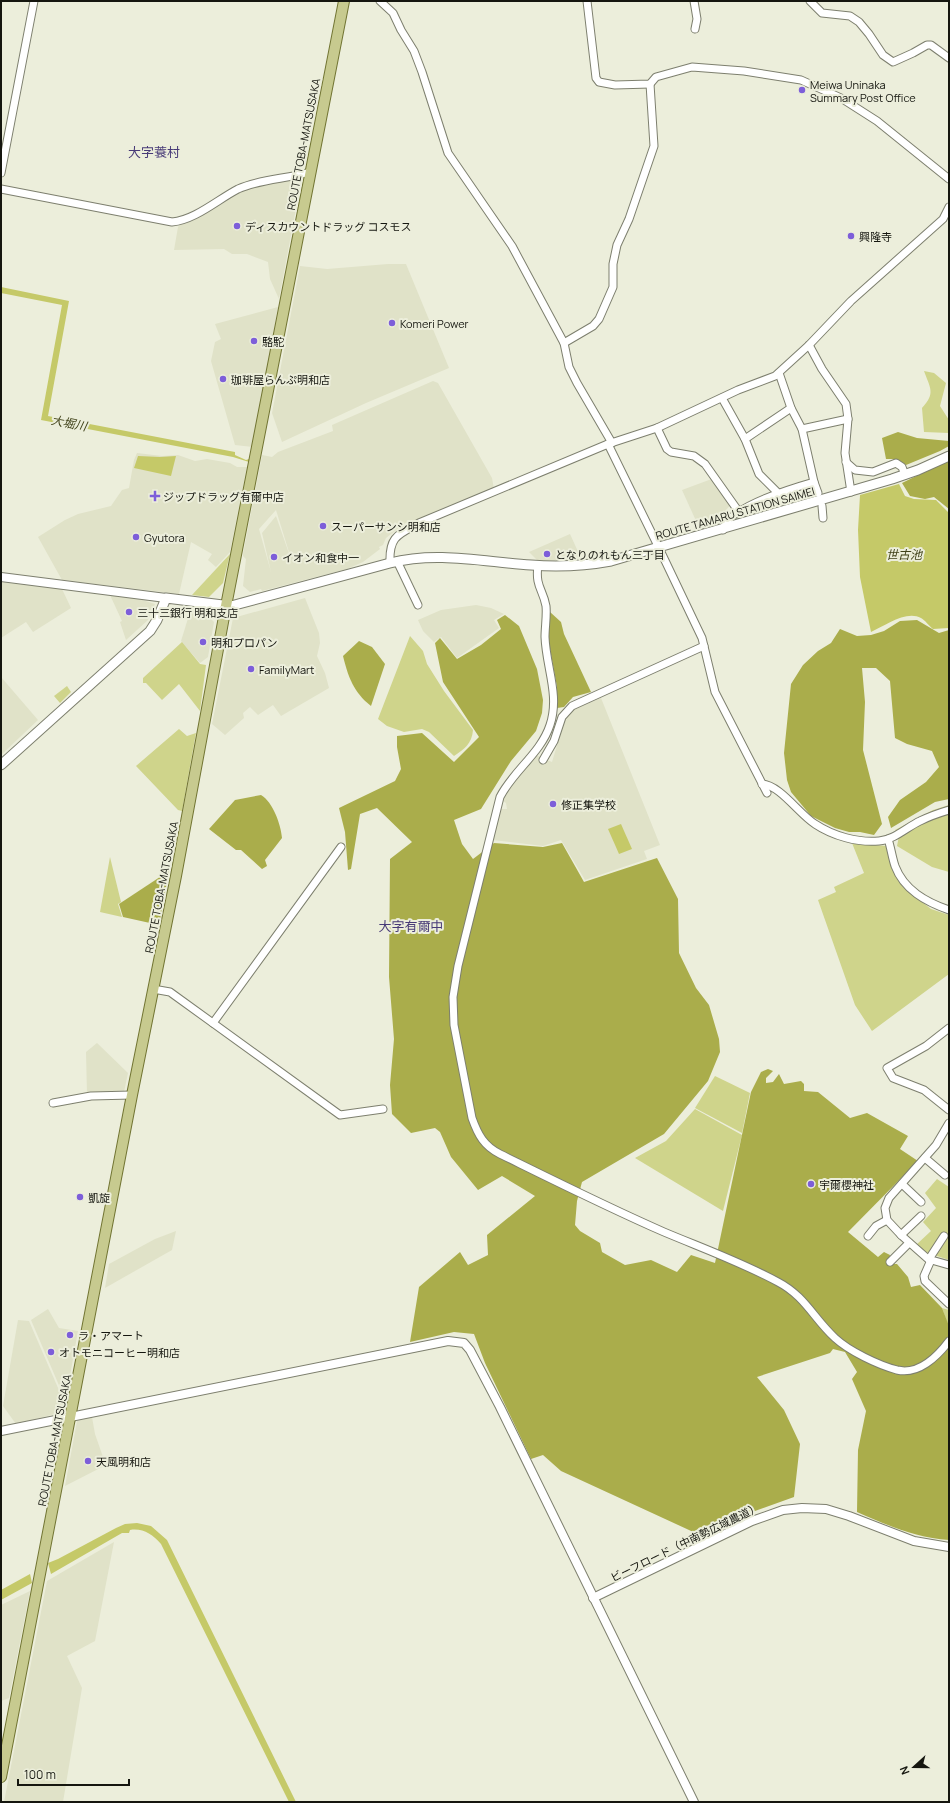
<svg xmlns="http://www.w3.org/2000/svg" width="950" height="1803" font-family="Manrope,'Noto Sans JP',sans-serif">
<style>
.built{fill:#e0e2c8;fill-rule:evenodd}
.green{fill:#cfd48b}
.forest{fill:#aaad4b}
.water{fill:#c5c968}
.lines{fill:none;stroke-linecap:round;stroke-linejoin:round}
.minor-casing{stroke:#7d7f6e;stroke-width:9}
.tertiary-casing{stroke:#7d7f6e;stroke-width:10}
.secondary-casing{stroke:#7d7f6e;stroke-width:11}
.primary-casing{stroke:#717432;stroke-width:12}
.minor{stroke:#fff;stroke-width:7}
.tertiary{stroke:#fff;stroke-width:8}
.secondary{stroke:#fff;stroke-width:9}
.primary{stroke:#c7ca8f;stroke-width:10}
.poi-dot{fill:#7d5ed9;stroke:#eceedb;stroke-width:1.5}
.labels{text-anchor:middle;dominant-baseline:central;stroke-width:4;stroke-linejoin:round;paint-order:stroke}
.poi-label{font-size:11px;fill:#15160f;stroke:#eceedb;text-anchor:start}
.street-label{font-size:11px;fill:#15160f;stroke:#eceedb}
.water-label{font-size:12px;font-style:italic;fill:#404219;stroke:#eceedb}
.quarter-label{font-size:13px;fill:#473a77;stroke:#eceedb}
</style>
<rect width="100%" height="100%" fill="#eceedb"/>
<g class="built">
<path d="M302,177l-23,122 -9,-20 -2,-17 -21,-8h-15l-8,-5 -50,1 4,-23 3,-4 57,-31 15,-5z"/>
<path d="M388,264h18l43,104 -83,35 -84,39 -10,-29 28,-147 27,3z"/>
<path d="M278,307l-25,140 -18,-2 -24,-84 4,-19 6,-3 -6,-15z"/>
<path d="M433,381l5,2 54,95 2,11 -58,25 -36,13 -14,11 -3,7 -4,2 1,2 -17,13 -16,7 -85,22 -1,-2 -11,3 -7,-6 3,-27 -3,-3v-2l19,-99 10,2 6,-5 55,-21 -1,-6zM276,510l16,52 -16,-46 -14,17 9,39 -12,-43z"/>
<path d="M137,453l25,3 16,-1 17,6 12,-2 23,4 7,4h10l-17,85 -14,15 -8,-7 4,-6 -21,-12 -12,52 -117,-14 -24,-43 27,-17 13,-6 33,-8 11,-16 7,-2 5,-28z"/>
<path d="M717,477l15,26 -11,13 -24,7 -15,-33z"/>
<path d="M570,534l10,22 -7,4 -35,1 -9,-9z"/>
<path d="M1,582l61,7 9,19 -38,24 -7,-10 -25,16z"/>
<path d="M110,595l26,3 19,6 -7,16 -22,20 -6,-18 2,-1z"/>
<path d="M305,598l14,35 1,10 -3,13 8,17 4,15 -48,28 -8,-11 -15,10 -8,-8 -7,6 1,5 -19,17 -13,-11 21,-106z"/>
<path d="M476,605l15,3 13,6 -10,6 5,8 -42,30 -16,-21 -7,5 -11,-11 -5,-11 23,-10z"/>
<path d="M190,612l15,1 9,9 -6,35 -8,6 -19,-22z"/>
<path d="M1,677l37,43 -37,35z"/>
<path d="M601,698l59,147 -16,6 3,8 -62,21 -24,-40 -18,6 -50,-6 7,-31h7l-1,-6 -3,-2 9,-18 24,-28 16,7 13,-43 10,-12 1,1z"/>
<path d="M97,1043l31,30 -4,19 -37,2 -1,-42z"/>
<path d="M176,1231l-4,19 -67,38 4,-24 46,-25z"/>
<path d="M48,1309l11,19 19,3 -10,56 -7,3 -30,-70z"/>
<path d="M18,1320l11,1 36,83 -2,8 -47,12 -13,-18z"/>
<path d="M92,1417l3,17 8,23 5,7 -43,22 12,-65z"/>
<path d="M114,1542l-19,99 -28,15 15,32 -19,114h-59l43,-221z"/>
<path d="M30,1591l-21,107 -8,3v-96z"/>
</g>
<g class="green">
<path d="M924,371l10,2 12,10 -6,23 9,14v13l-25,-1 -2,-24c14,-15 8,-20 2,-37z"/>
<path d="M230,554l-7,29 -14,14 -17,-2z"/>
<path d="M410,636l13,15 4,13 17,27 29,39c-1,14 -9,19 -19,26l-25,-24 -7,-3 -18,3 -17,-6 -9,-7z"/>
<path d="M182,642l18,22 6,1 -6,46 -21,-27 -17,16 -16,-17h-3v-5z"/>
<path d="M67,686l4,6 -11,11 -6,-7z"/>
<path d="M179,729l8,7 9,-3 -14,78 -4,-1 -42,-44z"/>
<path d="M949,805v67l-17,-5 -35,-21 2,-10 -4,-6 38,-20z"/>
<path d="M852,843l35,3 8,29 8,12 28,22 18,6v59l-77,57 -17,-26 -37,-105 18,-8 -2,-5 30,-14z"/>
<path d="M110,857l11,45 -3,2 4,13 -22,-5z"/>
<path d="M715,1076l35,17 -8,40 -47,-25z"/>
<path d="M695,1109l47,26 -19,76 -88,-53 31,-17z"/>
<path d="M937,1179l12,8v73l-21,-7 -12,-8 15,-14 -8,-9 13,-14 -11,-15z"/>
<path d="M942,1308l7,2v16l-1,-1z"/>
</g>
<g class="forest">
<path d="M898,432l19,6 32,3v5l-9,5 -34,14 -9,-6h-11l-4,-21z"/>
<path d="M949,460v49l-15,-12 -9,2 -15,-3 -8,-13z"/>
<path d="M550,612l11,10 3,12 27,58 -18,5 -9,10 -7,1v-21l-9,-49z"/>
<path d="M505,615l14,11 18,43 6,31 -1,13 -6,18 -25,30 -30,48 -27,11 8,24 11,15 21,-16 49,4 19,-4 22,39 73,-24 21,41 1,54 17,35 13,17 10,34 1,13 -12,29 -44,53 -82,48 -5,19 -2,24 5,6 20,12 2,9 23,13 26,-5 26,12 14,-17 24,8 36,-171 10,-20 7,-3 5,2 -7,7v5l7,-1 6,-8 5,10 17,-3 3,3v7l14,1 32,26 17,-5 41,23 -8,13 18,12 -70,71 30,25 6,-5 6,3 -2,9h9l11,13 3,10 9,-2 22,23 7,18v214c-33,-2 -62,-15 -92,-28l1,-62 8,-39 -14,-32 5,-7 -12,-20 -12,-3 -3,4 -73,24 27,33 16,34 -6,53 -53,19 -39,20 -141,-65 -18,-16 -12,4 -46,-96 -11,-29 -20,-2 -44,10 9,-55 41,-35 8,13 20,-10 -1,-20 48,-39 -33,-20 -24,14 -27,-33 -11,-25 -5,-4 -24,5 -19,-19 -2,-29 4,-46 -5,-62 1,-118 22,-17 -35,-34 -17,6 -9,55 -3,1 -3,-38 -6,-24 56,-27 6,-12 -4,-22v-11l25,-3 32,29 25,-25 -36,-55 -8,-39 5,-5 17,21 24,-14 20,-16 -4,-9z"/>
<path d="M917,620l22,13 10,-3v169l-14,3 -44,26 -3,-11 12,-17 26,-18 13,-15 -7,-16 -25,-7 -12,-6 -5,-57 -14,-13h-14l3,34 -2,48 19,74 -8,11 -14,-3h-11l-14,-4 -24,-12 -20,-24 -4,-12 -3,-27 7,-69 12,-19 15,-14 13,-8 9,-14 17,7 14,-1 13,-4 16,-10z"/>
<path d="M359,641l13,6 13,17 -14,42c-18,-14 -23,-30 -28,-50z"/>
<path d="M261,795c12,7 20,30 21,43l-17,22 2,6 -5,3 -21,-19h-5l-27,-21 26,-29z"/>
<path d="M169,871l-10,54 -36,-8 -4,-13z"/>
</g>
<g class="water">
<path d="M1,287l68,14 -21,115 187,36v3l11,5 3,-1v3l-16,-5 -192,-37 21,-115 -61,-12z"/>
<path d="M138,456l22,1 16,-1 -5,20 -37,-8z"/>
<path d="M899,484l6,12 9,3 22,1 13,13v115l-16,1c-4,-3 -8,-9 -12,-11 -15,-8 -36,8 -50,14l-11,-55 -2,-47 2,-35z"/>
<path d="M621,824l11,25 -13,5 -11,-25z"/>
<path d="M137,1523l14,3 16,14 129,262h-7l-128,-258c-9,-10 -18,-16 -31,-14l-1,3h-7l-71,41 -3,-11 10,-4 58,-31 9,-4z"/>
<path d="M30,1574l2,9 -31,17v-10z"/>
</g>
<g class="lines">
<g class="minor-casing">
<g id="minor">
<path d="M380,1l13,12 8,17 13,21 8,21 26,81 64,93 52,97 5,24 8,16 35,60"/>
<path d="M587,1l9,77 3,4 16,3 35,-1 6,-7 36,-10 52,4 57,9 40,18 36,23 72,58"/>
<path d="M694,1l3,18 -2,10"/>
<path d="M810,1l12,12 28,3 9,6 10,12 14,21 10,7 20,-9 14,-8h4l18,13"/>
<path d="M1,173l33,-172"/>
<path d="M1,189l171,33c23,-2 45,-22 66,-33 22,-10 48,-10 72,-17"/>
<path d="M564,343l29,-17 6,-7 14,-32v-23l4,-19 12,-26 25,-73 -4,-62"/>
<path d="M722,398l23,41 14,35 19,19"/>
<path d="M848,419l-3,34 6,39"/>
<path d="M657,428l10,21 4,3 23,4 11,8 34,48"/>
<path d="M802,429l46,-10 -2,-15 -24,-35 -13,-24"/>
<path d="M745,439l46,-31"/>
<path d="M608,444l51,104 43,90 13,54 52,101"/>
<path d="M846,462l9,8 18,2 23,-9 6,4 3,8"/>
<path d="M814,482l4,11"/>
<path d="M822,506l1,12"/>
<path d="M723,530c4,-23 70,-42 91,-48l-12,-53 -11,-21 -12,-35"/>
<path d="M397,561l21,44"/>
<path d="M390,563c-1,-26 7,-28 29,-40l189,-79 49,-16 81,-38 37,-14 34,-31 42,-44 92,-82 6,-12"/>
<path d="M538,565c-3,22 5,24 8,41 1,10 -1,21 -1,31 1,30 15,58 5,88 -9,28 -37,46 -50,72l-42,169 -5,31 1,28 18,93c6,17 12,28 28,36 55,27 109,54 164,78 38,16 77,30 114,50 27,14 36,37 57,56 14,13 43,27 62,32 21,5 40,-13 52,-29"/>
<path d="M543,760l11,-19 8,-24 10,-11 132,-60"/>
<path d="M762,784c18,1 37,30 53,40 18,12 43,19 64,17 15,-1 28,-14 41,-20 10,-5 19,-8 29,-11"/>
<path d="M888,839c3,9 4,18 7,27 9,24 31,36 54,44"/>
<path d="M153,989l17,3 170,123 43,-6"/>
<path d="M213,1023l128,-176"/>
<path d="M949,1028l-23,18 -39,22 6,10 31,12 25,20"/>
<path d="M53,1103l38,-7 41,-1"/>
<path d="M949,1123l-13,22 -47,53 -4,10 2,12 15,16 26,23 21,6"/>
<path d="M925,1158l20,17"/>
<path d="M902,1184l19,18"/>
<path d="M901,1235l20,-19"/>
<path d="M868,1236l8,-10 11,-6"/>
<path d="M929,1259l15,-23"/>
<path d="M931,1260l-7,16 1,5 24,23"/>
<path d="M890,1262l19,-19"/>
</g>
</g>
<g class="tertiary-casing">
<g id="tertiary">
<path d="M1,577l165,21"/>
<path d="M1,1431l447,-90 16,2 6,7 30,57 194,395"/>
<path d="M593,1598l159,-77 31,-11 19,-2 24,1 23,7 65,25 35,6"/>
</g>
</g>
<g class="secondary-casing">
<path id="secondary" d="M1,765l149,-134 7,-11 9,-22 65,8 159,-43c47,-12 94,-1 141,2 27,2 53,1 80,-4l281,-82 26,-9 31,-14"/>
</g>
<g class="primary-casing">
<path id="primary" d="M1,1777l131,-682 44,-219 50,-270 118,-605"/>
</g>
<use href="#minor" class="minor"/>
<use href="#tertiary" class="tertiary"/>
<use href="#secondary" class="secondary"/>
<use href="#primary" class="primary"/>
</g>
<g class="poi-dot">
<circle cx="802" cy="90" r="4"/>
<circle cx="237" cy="226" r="4"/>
<circle cx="851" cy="236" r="4"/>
<circle cx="392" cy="323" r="4"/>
<circle cx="254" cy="341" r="4"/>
<circle cx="223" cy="379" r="4"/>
<path d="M153 490h4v4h4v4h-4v4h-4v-4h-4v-4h4z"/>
<circle cx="323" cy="526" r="4"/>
<circle cx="136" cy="537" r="4"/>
<circle cx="547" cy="554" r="4"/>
<circle cx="274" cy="557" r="4"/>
<circle cx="129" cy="612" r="4"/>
<circle cx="203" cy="642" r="4"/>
<circle cx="251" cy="669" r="4"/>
<circle cx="553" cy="804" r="4"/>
<circle cx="811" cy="1184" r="4"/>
<circle cx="80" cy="1197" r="4"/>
<circle cx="70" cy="1335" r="4"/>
<circle cx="51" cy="1352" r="4"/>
<circle cx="88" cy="1461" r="4"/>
</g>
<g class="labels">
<g class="poi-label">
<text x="810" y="84">Meiwa Uninaka<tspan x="810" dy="13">Summary Post Office</tspan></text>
<text x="245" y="226">ディスカウントドラッグ コスモス</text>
<text x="859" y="236">興隆寺</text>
<text x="400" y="323">Komeri Power</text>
<text x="262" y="341">駱駝</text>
<text x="231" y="379">珈琲屋らんぷ明和店</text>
<text x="163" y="496">ジップドラッグ有爾中店</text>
<text x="331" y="526">スーパーサンシ明和店</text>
<text x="144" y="537">Gyutora</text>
<text x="555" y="554">となりのれもん三丁目</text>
<text x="282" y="557">イオン和食中一</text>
<text x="137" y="612">三十三銀行 明和支店</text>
<text x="211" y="642">明和プロパン</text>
<text x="259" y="669">FamilyMart</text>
<text x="561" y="804">修正集学校</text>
<text x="819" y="1184">宇爾櫻神社</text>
<text x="88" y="1197">凱旋</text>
<text x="78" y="1335">ラ・アマート</text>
<text x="59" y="1352">オトモニコーヒー明和店</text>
<text x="96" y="1461">天風明和店</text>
</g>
<g class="street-label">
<text transform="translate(303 144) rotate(-79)">ROUTE TOBA-MATSUSAKA</text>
<text transform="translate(735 513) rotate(-16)">ROUTE TAMARU STATION SAIMEI</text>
<text transform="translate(161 887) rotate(-79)">ROUTE TOBA-MATSUSAKA</text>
<text transform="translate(54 1440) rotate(-79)">ROUTE TOBA-MATSUSAKA</text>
<text transform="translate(685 1542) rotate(-26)">ビーフロード（中南勢広域農道）</text>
</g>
<g class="water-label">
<text transform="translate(69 423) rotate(11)">大堀川</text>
<text x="904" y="554">世古池</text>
</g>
<g class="quarter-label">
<text x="154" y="152">大字蓑村</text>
<text x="411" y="926">大字有爾中</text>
</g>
</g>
<rect width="950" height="1803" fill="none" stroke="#15160f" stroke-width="4"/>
<g transform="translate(914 1767) rotate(249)" stroke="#eceedb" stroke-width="3" paint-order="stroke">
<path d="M0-3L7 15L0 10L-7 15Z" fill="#15160f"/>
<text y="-6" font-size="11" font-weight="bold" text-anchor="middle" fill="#15160f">N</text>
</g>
<path d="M18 1779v6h111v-6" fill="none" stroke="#15160f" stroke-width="2"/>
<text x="24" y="1779" font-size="12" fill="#15160f" stroke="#eceedb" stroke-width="3" paint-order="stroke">100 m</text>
</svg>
